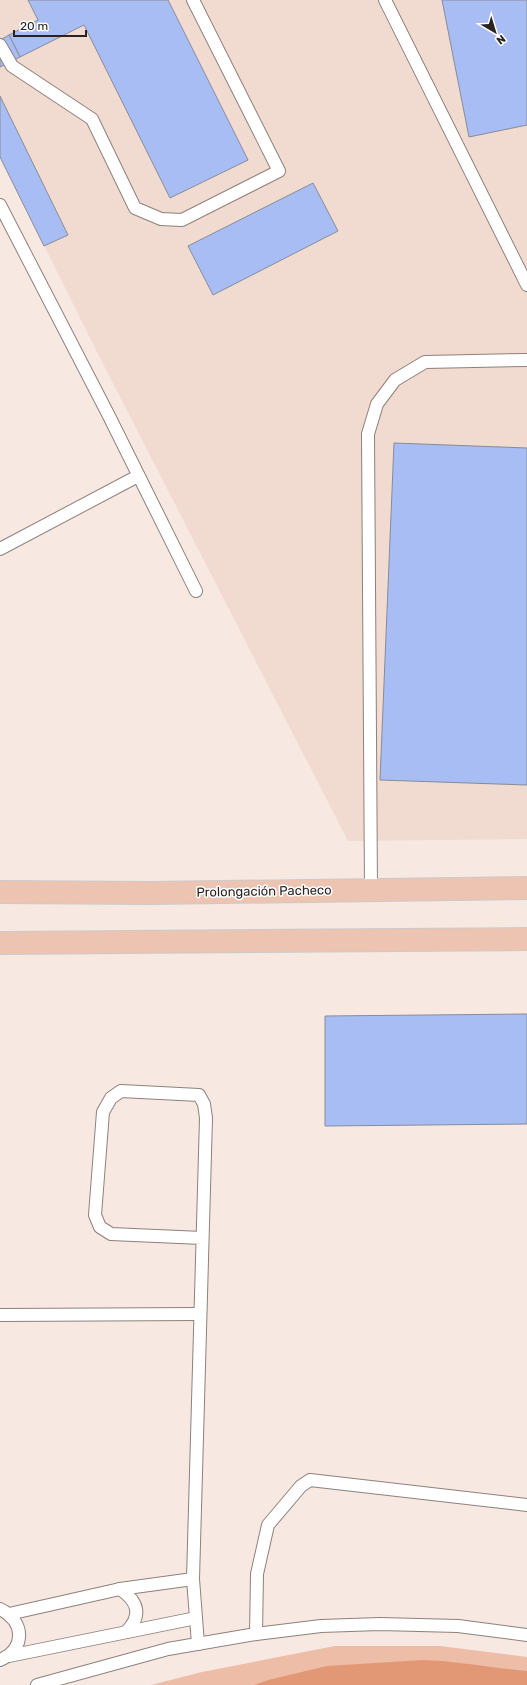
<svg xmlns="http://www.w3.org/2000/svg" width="527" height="1685" font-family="Rubik,sans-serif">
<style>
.built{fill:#f1dad0}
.green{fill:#eebda8}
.water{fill:#e39875}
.building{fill:#a8bdf4;stroke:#878c98}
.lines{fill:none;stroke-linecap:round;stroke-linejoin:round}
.lane-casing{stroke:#8e817b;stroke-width:14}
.primary-casing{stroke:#cccaca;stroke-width:24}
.lane{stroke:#fff;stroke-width:12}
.primary{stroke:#ecc4b1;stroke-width:22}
.labels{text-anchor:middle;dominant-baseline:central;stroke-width:3;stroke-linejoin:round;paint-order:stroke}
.street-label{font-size:13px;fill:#292421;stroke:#fff}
</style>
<rect width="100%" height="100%" fill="#f7e8e2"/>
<path class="built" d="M0,0h527v839l-179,2 -249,-485 -99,-199z"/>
<path class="green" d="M335,1646h105l87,11v28h-376l51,-13z"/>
<path class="water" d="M422,1660c36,1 70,8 105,11v14h-273l14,-5 59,-14z"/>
<g class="building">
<path d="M28,0h140l80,160 -78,38 -86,-173 -64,32 -11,-22 29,-15z"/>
<path d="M442,0h85v125l-58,12z"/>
<path d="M9,35l11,22 -20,10v-27z"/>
<path d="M0,96l68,139 -24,11 -44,-89z"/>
<path d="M313,183l25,48 -125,64 -25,-49z"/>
<path d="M394,443l133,5v337l-147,-5z"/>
<path d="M527,1014v110l-202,2v-110z"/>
</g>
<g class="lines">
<g class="lane-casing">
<g id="lane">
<path d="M385,0l142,285"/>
<path d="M0,45l12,21 80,53 43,89 26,11 21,1 97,-49 -86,-171"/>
<path d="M0,205l109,211 87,175"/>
<path d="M0,549l138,-73"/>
<path d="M371,889l-3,-455 9,-30 18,-24 30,-18 102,-2"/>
<path d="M0,1315l200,-1"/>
<path d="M120,1589c19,13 22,27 6,43"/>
<path d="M0,1609c25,12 26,40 0,51"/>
<path d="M9,1614l111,-25 73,-10"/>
<path d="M256,1634l1,-60 11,-49 33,-39 9,-6 217,25"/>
<path d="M198,1644l-5,-65 13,-461 -2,-14 -5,-9 -78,-4 -10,7 -8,14 -8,103 5,12 11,7 91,4"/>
<path d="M9,1656l187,-38"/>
<path d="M37,1685l131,-36 88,-15 65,-8 59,-2 78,2 69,9"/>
</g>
</g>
<g class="primary-casing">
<g id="primary">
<path d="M0,892l151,1 376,-5"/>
<path d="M0,943l527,-4"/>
</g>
</g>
<use href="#lane" class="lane"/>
<use href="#primary" class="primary"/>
</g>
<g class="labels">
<g class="street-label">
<text transform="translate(264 891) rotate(-1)">Prolongación Pacheco</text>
</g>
</g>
<g transform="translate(495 32) rotate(142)" stroke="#ffffff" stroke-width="3" paint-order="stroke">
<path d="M0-3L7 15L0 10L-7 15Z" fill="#292421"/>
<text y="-6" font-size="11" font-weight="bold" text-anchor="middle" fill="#292421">N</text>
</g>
<path d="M14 30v6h72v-6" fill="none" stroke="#292421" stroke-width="2"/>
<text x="20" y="30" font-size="12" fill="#292421" stroke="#ffffff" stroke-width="3" paint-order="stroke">20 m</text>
</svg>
